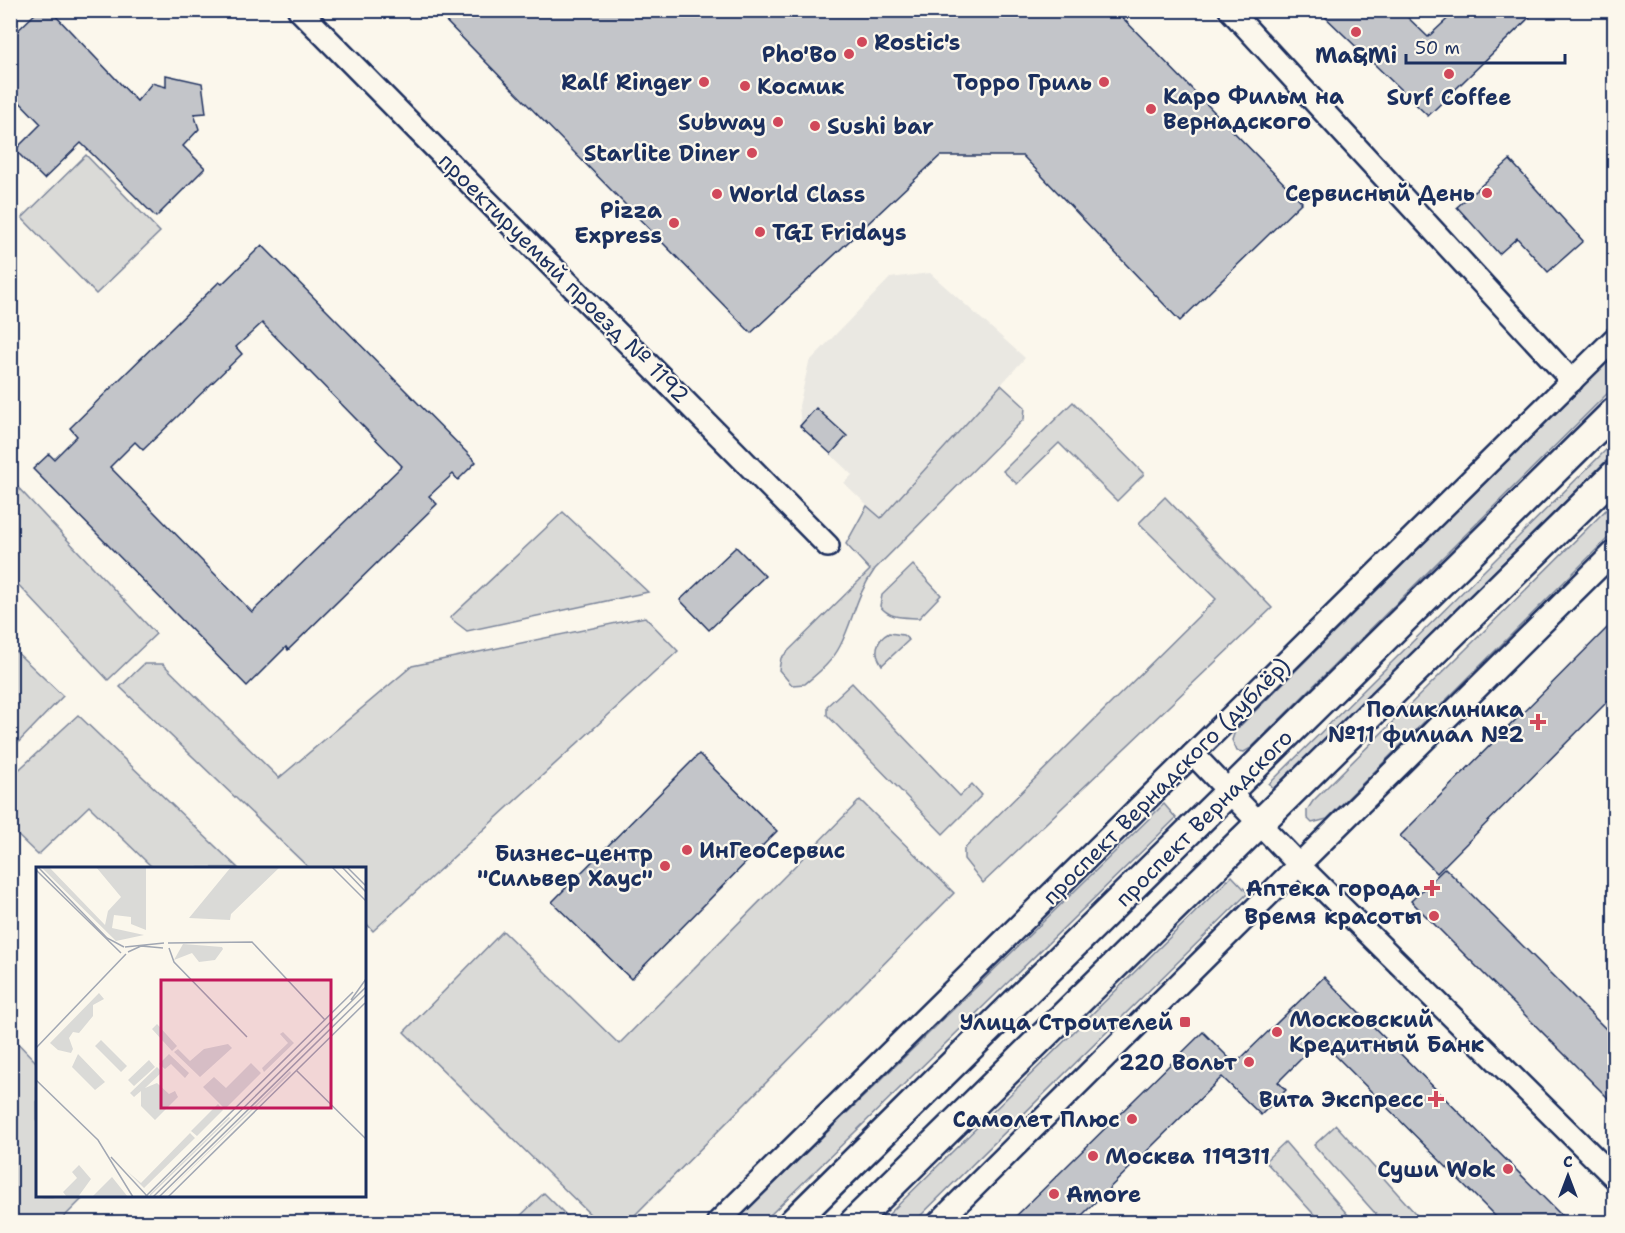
<svg xmlns="http://www.w3.org/2000/svg" width="1625" height="1233" font-family="'Shantell Sans',sans-serif">
<style>
.built{fill:#eae8e2}
.green{fill:#dadad7;stroke:#7a849a;stroke-width:1.5}
.building{fill:#c3c5c9;stroke:#1b2f5e;stroke-width:1.5;fill-rule:evenodd}
.lines{fill:none;stroke-linecap:round;stroke-linejoin:round}
.minor-casing{stroke:#1b2f5e;stroke-width:26}
.major-casing{stroke:#1b2f5e;stroke-width:32}
.minor{stroke:#fbf7ec;stroke-width:21}
.major{stroke:#fbf7ec;stroke-width:27}
.poi-dot{fill:#d1495b;stroke:#fbf7ec;stroke-width:2}
.labels{text-anchor:middle;dominant-baseline:central;stroke-width:4.5;stroke-linejoin:round;paint-order:stroke}
.poi-label{font-size:22px;font-weight:bold;fill:#1b2f5e;stroke:#fbf7ec;text-anchor:end}
.street-label{font-size:22px;fill:#1b2f5e;stroke:#fbf7ec}
.inset-road{fill:none;stroke:#a1a7b3;stroke-width:1.5}
.view{fill:#c2185b;fill-opacity:0.15;stroke:#c2185b;stroke-width:3}
.inset-edge{fill:none;stroke:#1b2f5e;stroke-width:3}
</style>
<rect width="100%" height="100%" fill="#fbf7ec"/>
<filter id="ink" filterUnits="userSpaceOnUse"><feTurbulence type="fractalNoise" baseFrequency=".0167" numOctaves="2"/><feDisplacementMap in="SourceGraphic" scale="12" xChannelSelector="R" yChannelSelector="G"/><feConvolveMatrix kernelMatrix="1 2 1 2 8 2 1 2 1" color-interpolation-filters="sRGB"/></filter>
<g filter="url(#ink)">
<path class="built" d="M930,273l95,85 -144,160 -37,-35 8,-8 -51,-49 -2,-20 10,-44 81,-84z"/>
<g class="green">
<path d="M86,155l74,77 -64,62 -74,-76z"/>
<path d="M1614,355v32l-363,361 -7,4 -7,-1 -5,-11 3,-9z"/>
<path d="M1001,385l24,22 -1,12 -149,150c-20,28 -21,50 -35,77 -8,16 -22,27 -35,38l-13,1 -13,-15 2,-12 89,-88 -24,-26 21,-38 14,12z"/>
<path d="M1073,402l71,72 -27,27 -58,-58 -42,41 -14,-13z"/>
<path d="M1614,442v11l-340,337 -5,-6z"/>
<path d="M11,480l145,154 -48,46 -97,-103z"/>
<path d="M1165,497l107,111 -289,275 -19,-24v-10l252,-250 -77,-76z"/>
<path d="M1614,502v30l-287,287 -15,4 -5,-5v-8l6,-9z"/>
<path d="M563,512l85,80 -181,39 -17,-13z"/>
<path d="M913,565l28,30 -22,23c-16,-1 -29,1 -39,-12l2,-11z"/>
<path d="M645,617l33,34 -305,280 -8,-9 -1,-54h-55l-189,-181 24,-23h19l116,114 133,-112z"/>
<path d="M889,633l14,2 6,5 -27,25c-9,-13 -6,-25 7,-32z"/>
<path d="M10,646l53,50 -52,54h-1z"/>
<path d="M852,683l108,113 12,-12 10,11 -39,39 -116,-119v-9z"/>
<path d="M78,715l160,153h-85l-64,-62 -51,49 -27,-26v-52z"/>
<path d="M860,800l94,93 -326,329h-30l-194,-190 99,-101 116,113z"/>
<path d="M1164,804l12,14 -413,404h-28z"/>
<path d="M1232,876l16,17 -334,329h-33z"/>
<path d="M11,1036l26,27 1,133h47l-26,26h-48z"/>
<path d="M1336,1125l87,97h-40l-69,-77z"/>
<path d="M1285,1142l69,80h-33l-56,-61z"/>
<path d="M544,1193l29,29h-59z"/>
</g>
<g class="building">
<path d="M39,10h11l87,91 15,-18 14,4v-12l36,8 4,30 -12,1 5,15 -16,17 22,22 -49,49 -75,-74 -37,36 -29,-29 26,-26 -31,-32v-54z"/>
<path d="M435,10h680l187,192 -122,119 -157,-165h-83l-189,177z"/>
<path d="M1318,10h82l28,27 29,-27h80l-109,106z"/>
<path d="M1510,160l73,81 -35,31 -31,-34 -18,16 -42,-47z"/>
<path d="M262,245l214,217 -18,18 -5,-6 -24,22 8,8 -149,146 -2,-3 -39,39 -214,-217 16,-15 5,5 23,-23 -7,-8 149,-146 3,2zM262,323l140,143 -150,146 -142,-145 25,-25 8,8 99,-96 -6,-7z"/>
<path d="M816,408l31,28 -16,18 -31,-28z"/>
<path d="M736,547l29,29 -56,54 -29,-30z"/>
<path d="M1614,621v74l-177,178 -37,-37z"/>
<path d="M699,754l78,77 -146,148 -79,-77z"/>
<path d="M1445,868l169,169v67l-203,-203z"/>
<path d="M1324,977l244,245h-67l-181,-182 -42,42 8,8 -25,25 -39,-38 -147,145h-65l193,-190 32,32z"/>
</g>
<g class="lines">
<g class="minor-casing">
<g id="minor">
<path d="M299,10l529,536"/>
<path d="M1230,10l342,371"/>
<path d="M1193,754l107,112 314,311"/>
<path d="M718,1222l896,-883"/>
<path d="M939,1222l675,-670"/>
</g>
</g>
<g class="major-casing">
<g id="major">
<path d="M793,1222l821,-810"/>
<path d="M854,1222l760,-747"/>
</g>
</g>
<use href="#minor" class="minor"/>
<use href="#major" class="major"/>
</g>
</g>
<g class="poi-dot">
<circle cx="1356" cy="32" r="6"/>
<circle cx="862" cy="42" r="6"/>
<circle cx="849" cy="54" r="6"/>
<circle cx="1449" cy="74" r="6"/>
<circle cx="704" cy="82" r="6"/>
<circle cx="1104" cy="82" r="6"/>
<circle cx="745" cy="86" r="6"/>
<circle cx="1151" cy="109" r="6"/>
<circle cx="778" cy="122" r="6"/>
<circle cx="815" cy="126" r="6"/>
<circle cx="752" cy="153" r="6"/>
<circle cx="1487" cy="193" r="6"/>
<circle cx="717" cy="194" r="6"/>
<circle cx="674" cy="223" r="6"/>
<circle cx="760" cy="232" r="6"/>
<path d="M1535 713h6v6h6v6h-6v6h-6v-6h-6v-6h6z"/>
<circle cx="687" cy="850" r="6"/>
<circle cx="665" cy="866" r="6"/>
<path d="M1429 879h6v6h6v6h-6v6h-6v-6h-6v-6h6z"/>
<circle cx="1434" cy="916" r="6"/>
<rect x="1179" y="1016" width="12" height="12" rx="3"/>
<circle cx="1277" cy="1032" r="6"/>
<circle cx="1249" cy="1062" r="6"/>
<path d="M1433 1090h6v6h6v6h-6v6h-6v-6h-6v-6h6z"/>
<circle cx="1132" cy="1119" r="6"/>
<circle cx="1093" cy="1156" r="6"/>
<circle cx="1508" cy="1169" r="6"/>
<circle cx="1054" cy="1194" r="6"/>
</g>
<g class="labels">
<g class="poi-label">
<text x="874" y="42" text-anchor="start">Rostic's</text>
<text x="837" y="54">Pho'Bo</text>
<text x="1356" y="55" text-anchor="middle">Ma&amp;Mi</text>
<text x="692" y="82">Ralf Ringer</text>
<text x="1092" y="82">Торро Гриль</text>
<text x="757" y="86" text-anchor="start">Космик</text>
<text x="1163" y="96" text-anchor="start">Каро Фильм на<tspan x="1163" dy="25">Вернадского</tspan></text>
<text x="1449" y="97" text-anchor="middle">Surf Coffee</text>
<text x="766" y="122">Subway</text>
<text x="827" y="126" text-anchor="start">Sushi bar</text>
<text x="740" y="153">Starlite Diner</text>
<text x="1475" y="193">Сервисный День</text>
<text x="729" y="194" text-anchor="start">World Class</text>
<text x="662" y="210">Pizza<tspan x="662" dy="25">Express</tspan></text>
<text x="772" y="232" text-anchor="start">TGI Fridays</text>
<text x="1524" y="709">Поликлиника<tspan x="1524" dy="25">№11 филиал №2</tspan></text>
<text x="699" y="850" text-anchor="start">ИнГеоСервис</text>
<text x="653" y="853">Бизнес-центр<tspan x="653" dy="25">"Сильвер Хаус"</tspan></text>
<text x="1420" y="888">Аптека города</text>
<text x="1422" y="916">Время красоты</text>
<text x="1289" y="1019" text-anchor="start">Московский<tspan x="1289" dy="25">Кредитный Банк</tspan></text>
<text x="1173" y="1022">Улица Строителей</text>
<text x="1237" y="1062">220 Вольт</text>
<text x="1424" y="1099">Вита Экспресс</text>
<text x="1120" y="1119">Самолет Плюс</text>
<text x="1105" y="1156" text-anchor="start">Москва 119311</text>
<text x="1496" y="1169">Суши Wok</text>
<text x="1066" y="1194" text-anchor="start">Amore</text>
</g>
<g class="street-label">
<text transform="translate(564 278) rotate(45)">проектируемый проезд № 1192</text>
<text transform="translate(1166 781) rotate(-45)">проспект Вернадского (дублёр)</text>
<text transform="translate(1204 818) rotate(-45)">проспект Вернадского</text>
</g>
</g>
<g transform="translate(36 867)">
<rect width="330" height="330" fill="#fbf7ec"/>
<path d="M5,0h8l56,58 3,-14 13,-14 -25,-30h50v63l-15,-6v-7l-17,-2 -2,13 32,7 -28,6zM195,0h49l-49,47 -1,6 -41,-2zM147,77l39,3 1,2 -8,11 -16,2 -7,-9 -18,7zM63,126l5,6 -11,6v11l-14,17 -6,-1 -4,6 4,11 -2,4 -13,-3 -8,-7zM121,157l20,22 -5,5 -20,-22zM247,165l11,11 -30,29 -2,-4 26,-25 -8,-9zM65,173l26,26 -6,6 -26,-26zM192,177l4,4 -32,29 -26,-25 4,-3 12,12 14,-12zM42,187l27,28 -10,8 -23,-23zM133,187l20,19 -4,5 -14,-14 -6,5 -6,-5zM113,193l6,7 -21,19 -6,-6zM215,196l10,10 -36,36 -22,-22 11,-10 12,11zM121,200l5,5 -17,16 12,-5 12,11 6,-3 3,6 -23,23 -14,-14v-15l-7,6 -4,-4zM254,204l1,2 -129,124zM182,237l5,6 -26,26 -6,-5zM193,250l1,1 -80,78v-2zM154,266l5,5 -51,50 -17,-17 14,12zM43,298l12,14 -13,18h-11l-4,-5 14,-14 -5,-6zM76,310l16,20h-36z" fill="#dadad7"/>
<path class="inset-road" d="M2,0l69,71 17,9M296,0l34,34M306,0l24,25M311,0l19,19M0,3l85,83M132,76l84,-1 73,78M89,80l39,-4M133,81l5,14 73,75M92,85l13,-6 22,2M315,133l15,-21M0,181l90,-94M261,204l69,68M0,213l62,60 35,57M75,290l37,40M109,330l208,-205M117,330l213,-210M123,330l207,-203M132,330l197,-194"/>
<path class="view" d="M125,113h170v128h-170z"/>
<rect width="330" height="330" class="inset-edge"/>
</g>
<rect width="1625" height="1233" fill="none" stroke="#fbf7ec" stroke-width="36"/>
<rect x="18" y="18" width="1589" height="1197" fill="none" stroke="#1b2f5e" stroke-width="2" filter="url(#ink)"/>
<g transform="translate(1568 1176)" stroke="#fbf7ec" stroke-width="4.5" paint-order="stroke">
<path d="M0-4.5L10 22L0 15L-10 22Z" fill="#1b2f5e"/>
<text y="-9" font-size="16" font-weight="bold" text-anchor="middle" fill="#1b2f5e">С</text>
</g>
<path d="M1406 54v9h159v-9" fill="none" stroke="#1b2f5e" stroke-width="3"/>
<text x="1415" y="54" font-size="18" fill="#1b2f5e" stroke="#fbf7ec" stroke-width="4.5" paint-order="stroke">50 m</text>
</svg>
